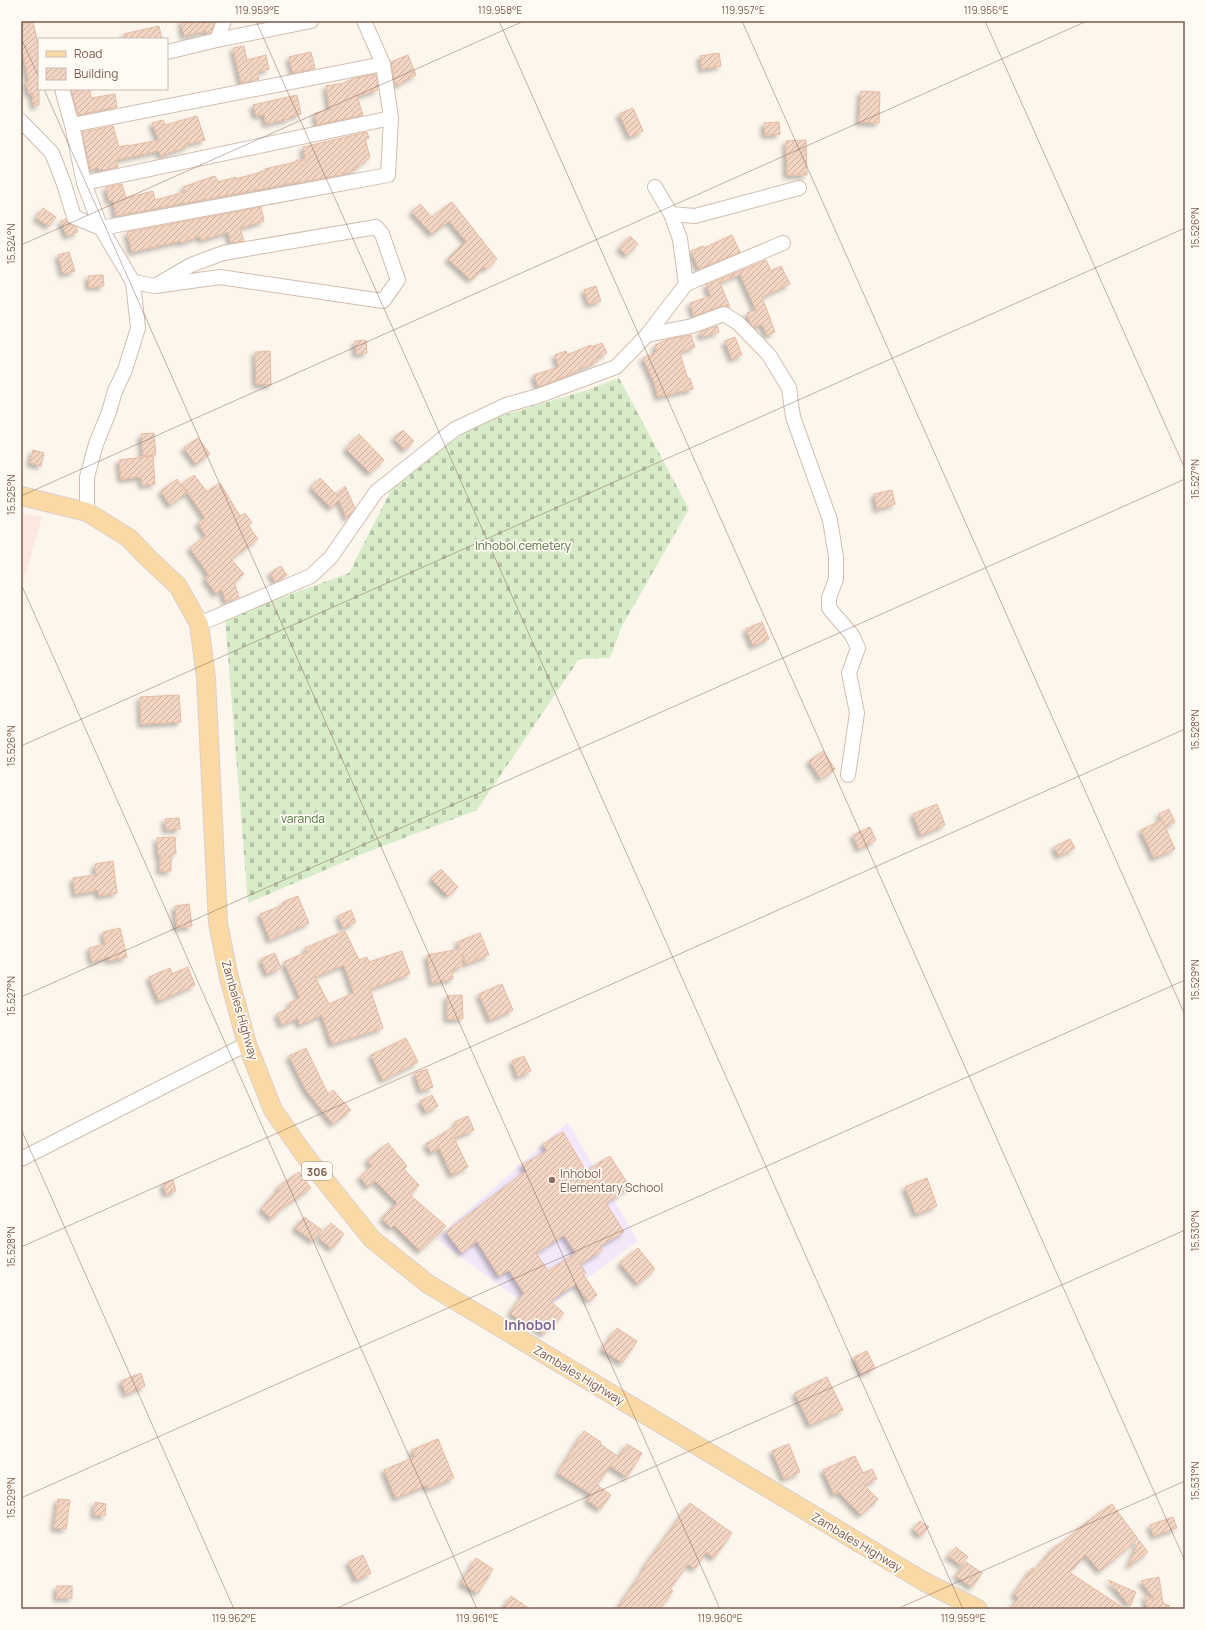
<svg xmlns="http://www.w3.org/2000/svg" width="1206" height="1630" font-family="Manrope,sans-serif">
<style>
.commercial{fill:#fde8e0}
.education{fill:#f3e8fa}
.cemetery{fill:url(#cemetery-stones)}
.building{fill:url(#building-hatch);stroke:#e6bba3;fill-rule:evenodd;filter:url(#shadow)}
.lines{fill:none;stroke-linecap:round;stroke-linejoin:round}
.minor-casing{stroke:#d1beb0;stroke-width:16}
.major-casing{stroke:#dad1cd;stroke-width:20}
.minor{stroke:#fff;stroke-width:14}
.major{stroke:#fbd9a5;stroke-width:18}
.ticks{fill:none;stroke:#7a5c4d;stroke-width:1;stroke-opacity:0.45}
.education-dot{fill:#8d6e63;stroke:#fffaf3;stroke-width:1.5}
.labels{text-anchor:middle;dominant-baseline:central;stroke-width:3.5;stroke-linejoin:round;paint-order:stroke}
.shield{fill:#fffaf3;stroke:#a28b7f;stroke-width:1}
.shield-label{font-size:11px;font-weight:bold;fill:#7a5c4d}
.park-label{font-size:12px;fill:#537a41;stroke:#fffaf3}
.street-label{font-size:12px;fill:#7a5c4d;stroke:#fffaf3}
.education-label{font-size:12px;fill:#785e54;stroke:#fffaf3;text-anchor:start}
.quarter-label{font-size:14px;font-weight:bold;fill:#846695;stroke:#fffaf3}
.neatline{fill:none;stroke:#7a5c4d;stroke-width:1.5}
.ticks-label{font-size:10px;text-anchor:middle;fill:#7a5c4d}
</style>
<defs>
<pattern id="cemetery-stones" width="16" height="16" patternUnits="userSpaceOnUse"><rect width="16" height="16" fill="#d8ecc9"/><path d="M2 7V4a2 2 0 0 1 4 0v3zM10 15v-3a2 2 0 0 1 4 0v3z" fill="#b4c2a5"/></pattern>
<pattern id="building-hatch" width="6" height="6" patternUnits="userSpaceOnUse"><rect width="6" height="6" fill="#f3d5c3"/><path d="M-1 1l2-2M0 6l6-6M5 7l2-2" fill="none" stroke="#cab0a1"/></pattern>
<filter id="shadow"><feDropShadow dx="-3.5" dy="3.5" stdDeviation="2" flood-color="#0004"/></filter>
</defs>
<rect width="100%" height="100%" fill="#fdf6ec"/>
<path class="commercial" d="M21,514l21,3 -21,73z"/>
<path class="education" d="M568,1122l70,119 -99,73 -103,-75z"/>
<path class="cemetery" d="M619,378l70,131 -67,117 -12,32 -31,1 -102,151 -112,43 -117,50 -23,-285 124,-45 48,-95 84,-56 106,-32z"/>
<g class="building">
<path d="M181,21h34l-4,12h-4l-1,-2 -22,5z"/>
<path d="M33,22l6,27v56l-5,1 -2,-13 -3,1 -3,-12 3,-1 -6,-26h-2v-31z"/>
<path d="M159,26l3,13h-37l-1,-5z"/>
<path d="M244,46l3,14 19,-5 3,14 -12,3 2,7 -18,4 -8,-35z"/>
<path d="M311,52l4,16 -22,5 -4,-16z"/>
<path d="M719,53l2,13 -19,3 -2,-13z"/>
<path d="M408,55l8,20 -13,6v2l-8,2 -4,-23z"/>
<path d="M376,74l2,16 -21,6 6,19 -46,10 -2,-12 15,-3 -4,-24 19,-3v-1l11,-4z"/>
<path d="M71,89h19l1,9 24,-4 2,13 -39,8z"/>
<path d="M861,91l19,1 -1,31 -20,-1z"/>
<path d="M297,95l4,19 -12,3v2l-23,5 -2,-10 -8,2 -3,-11z"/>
<path d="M633,108l10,23 -13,6 -11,-23z"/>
<path d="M197,116l8,24 -18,4 1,2 -27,10 -2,-5 -43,9 2,7 -15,3 -1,-1 -3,1 -1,-3 -8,3 -8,-38 31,-6 6,21 9,-2v1l31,-6 -7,-17 11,-3 2,5z"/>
<path d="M779,122l1,12 -15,1 -1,-12z"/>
<path d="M367,132l2,6 -4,1 5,18 -16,13 -14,5 -42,8v-1l-182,34 -3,-16 -4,1 -3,-14 16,-3 4,14 27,-7 2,9 30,-8 -2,-5 32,-11 3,6 18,-5v2l29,-8v-2l31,-7v-2h9l-2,-13z"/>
<path d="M806,140l1,35h-20l-1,-34z"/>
<path d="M452,202l45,57 -11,10 -2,-2 -13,13 -23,-21 18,-18 -17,-20 -17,13 -20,-22 8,-8 12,13z"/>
<path d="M261,207l3,14 -24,7 4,13 -13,2 -3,-11 -27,8 -1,-4 -19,7 -1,-2 -48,11 -5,-20z"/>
<path d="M43,208l13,9 -7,9 -13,-8z"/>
<path d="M66,219l2,4 8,4 2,5 -11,4 -6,-15z"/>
<path d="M732,235l8,17 -41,17 -8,-18 12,-5 1,2z"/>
<path d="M630,236l8,8 -11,11 -8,-7z"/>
<path d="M69,252l6,19 -12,3 -5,-19z"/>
<path d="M766,260l5,11 10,-5 9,18 -28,13 13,35 -8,3 -5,-11 -8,3 -3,-2 -4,-12 9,-3 -16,-36 -20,9 10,24 -9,-1 -27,10 -4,-13 21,-7 -5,-11z"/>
<path d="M103,275l1,11 -15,1 -1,-11z"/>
<path d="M596,286l5,15 -12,3 -5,-14z"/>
<path d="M717,326l2,6 -17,5 -2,-5z"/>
<path d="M691,335l4,12 -13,4v2l-2,1 8,25 2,-1 3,11 -35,8 -4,-15 -11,-24 14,-6 -2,-7 14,-6z"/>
<path d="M735,337l7,18 -10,4 -7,-18z"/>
<path d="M366,340l1,13 -11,1 -1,-13z"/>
<path d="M602,343l5,10 -11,5 2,3 -28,13v1l-32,12 -4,-12 25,-8 -4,-12 11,-4 1,4 24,-10 1,2z"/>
<path d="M270,351l1,34 -15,-1 -1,-32z"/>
<path d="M403,430l11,11 -9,9 -11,-12z"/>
<path d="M154,433l2,22 -13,1 -2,-22z"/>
<path d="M359,434l25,26 -14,13 -24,-24z"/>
<path d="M198,438l12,16 -14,10 -12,-16z"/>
<path d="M33,450l11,3 -3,13 -11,-3z"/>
<path d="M153,456l2,28 -13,1 -1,-8 -20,2 -2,-19z"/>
<path d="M194,475l13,17 13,-9 20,33 5,-3 7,10 -4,2 10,14 -27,20 13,15 -10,8 5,15 -13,5 -4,-12 -6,4 -11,-16 4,-3 -19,-27 16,-12 -8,-13 7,-5 -23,-34z"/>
<path d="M320,478l18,18 -1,-1 8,-9 10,22 -8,11 -8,-19 -8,8 -20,-21z"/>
<path d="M177,479l10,14 -17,12 -9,-14z"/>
<path d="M892,490l3,14 -18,5 -3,-15z"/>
<path d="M281,566l6,9 -11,7 -6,-9z"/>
<path d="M762,622l7,17 -16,7 -7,-17z"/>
<path d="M179,695l2,27 -40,2 -1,-27z"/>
<path d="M823,751l12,18 -14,10 -12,-18z"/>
<path d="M937,804l8,21 -24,10 -8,-21z"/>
<path d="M1169,809l6,13 -10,5 -6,-13z"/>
<path d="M179,818l1,11 -14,1 -1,-11z"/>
<path d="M1162,820l13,29 -21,9 -13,-28z"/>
<path d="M870,827l6,13 -17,9 -6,-14z"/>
<path d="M175,837l1,17h-5v17h-11v-16h-2l-1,-17z"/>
<path d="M1070,839l5,9 -16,8 -5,-9z"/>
<path d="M113,861l4,32 -18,3 -1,-6 -23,4 -2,-16 23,-3 -1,-11z"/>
<path d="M441,869l17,18 -10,9 -17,-17z"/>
<path d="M298,896l11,27 -39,17 -10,-26 24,-9 -1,-3z"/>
<path d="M189,904l3,22 -15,2 -2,-22z"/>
<path d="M351,910l5,12 -13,6 -5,-12z"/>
<path d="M120,928l7,29 -18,4v-4l-17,5 -3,-14 16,-4 -2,-12z"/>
<path d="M345,931l14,29 8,-3 2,5 33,-11 8,23 -40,15 13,39 -51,16 -10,-29 -22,10 -3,-7 -15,7 -5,-11 14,-7 -2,-4 11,-5 -16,-36 23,-10 -2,-4zM344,965l10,28 -25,11 -14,-27z"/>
<path d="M480,933l9,22 -23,9 -4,-11v13l-10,4 1,9 -21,4 -5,-28 33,-6 -3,-7z"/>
<path d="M275,953l6,15 -14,6 -6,-15z"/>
<path d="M188,967l7,18 -36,16 -10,-24 21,-9 2,6z"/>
<path d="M502,984l11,26 -23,10 -11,-26z"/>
<path d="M462,995l1,24h-16v-23z"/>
<path d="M406,1038l12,24 -35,18 -12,-25z"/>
<path d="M306,1048l22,46 5,-4 18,20 -18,14 -27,-34 -17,-34z"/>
<path d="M524,1056l7,15 -13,6 -6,-16z"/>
<path d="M427,1069l6,18 -12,4 -6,-18z"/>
<path d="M432,1095l6,11 -12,6 -6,-11z"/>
<path d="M468,1116l6,14 -20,8 14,29 -16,8 -13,-27 -7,5 -6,-9 31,-19 -2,-3z"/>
<path d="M563,1132l23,39 24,-15 20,31 -24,16 18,29 -24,14 2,5 -22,13 6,9 -3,1 14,21 -9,6 -12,-17 -26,17 14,12 -7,8 -2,-2 -11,15 -16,-12 -2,2 -16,-11 14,-20 -15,-23 -10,6 -22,-35 -15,12 -16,-21 80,-61 -4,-6 25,-14 -4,-7zM564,1235l12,18 -28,18 -12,-18z"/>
<path d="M388,1143l19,23 -3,3 15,16 -9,10 36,31 -26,25 -26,-26 -3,3 -9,-10 15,-15 -22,-22 -7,6 -8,-10 12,-11 -5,-6z"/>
<path d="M299,1172l12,16 -29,20 -10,11 -11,-10 18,-20 -1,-2z"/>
<path d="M927,1178l10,28 -21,8 -11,-27z"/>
<path d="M173,1180l3,11 -10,3 -3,-10z"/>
<path d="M304,1217l18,13 -9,11 -18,-13z"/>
<path d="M331,1223l13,11 -12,15 -13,-11z"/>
<path d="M638,1248l17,21 -17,15 -18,-21z"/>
<path d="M617,1328l20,13 -15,22 -20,-14z"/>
<path d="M867,1351l8,17 -13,6 -8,-17z"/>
<path d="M141,1373l4,13 -19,8 -5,-13z"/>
<path d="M827,1377l16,33 -33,15 -15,-32z"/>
<path d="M584,1431l17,11 -1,2 19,13 8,-13 15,9 -15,24 -17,-11 -13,19 14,10 -11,14 -13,-9 4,-6 -33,-21z"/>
<path d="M438,1439l16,39 -26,11 -1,-4 -31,13 -12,-28 31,-13 -3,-7z"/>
<path d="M789,1444l11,28 -16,7 -12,-28z"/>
<path d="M855,1456l8,17 9,-4 5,10 -13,6 14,14 -17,16 -22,-23 -5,2 -11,-24z"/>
<path d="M58,1499l12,1 -4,29 -12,-1z"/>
<path d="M95,1502l11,2 -1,12 -11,-1z"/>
<path d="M690,1503l42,30 -18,25 -8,-6 -11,17 -7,-5 -18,25 3,2 -13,18h-43l28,-41 -1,-1z"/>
<path d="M1112,1504l26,35 -38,32 -14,-16 -17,17 56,37h-115l9,-11 -5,-4 18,-26 3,2 21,-25 2,1 29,-24z"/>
<path d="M1173,1517l4,11 -23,8 -4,-11z"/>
<path d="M920,1521l9,6 -8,9 -8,-7z"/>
<path d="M1139,1540l9,12 -20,15z"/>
<path d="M956,1547l12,10 -7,8 -13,-9z"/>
<path d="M363,1555l8,18 -14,7 -9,-18z"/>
<path d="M476,1558l17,11 -15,24 -17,-10z"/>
<path d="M966,1562l16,11 -10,14 -16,-11z"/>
<path d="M1159,1577l4,26 7,3 -6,1v2l-3,-2 -14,2 -2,-14 10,5 -14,-19z"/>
<path d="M1108,1580l28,12 -6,14z"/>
<rect x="57" y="1586" width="15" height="12"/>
<path d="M511,1596l19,13h-27z"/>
</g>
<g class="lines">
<g class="minor-casing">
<g id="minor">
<path d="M217,40l7,-19"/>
<path d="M167,52l50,-12 94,-19"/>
<path d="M62,89l10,36 12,58 17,45 287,-53 3,-57 -8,-54 -19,-43"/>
<path d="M21,121l31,32 12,31 10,33 27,11 32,54 5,46 -13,42 -10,21 -6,21 -13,32 -9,33v35"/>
<path d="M72,125l311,-61"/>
<path d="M84,183l307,-65"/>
<path d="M671,214l24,2 104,-28"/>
<path d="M133,282l22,4 65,-9 163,24 15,-21 -16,-46 -6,-7 -153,26 -32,12 -36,21"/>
<path d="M686,284l97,-41"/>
<path d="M647,335l45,-9 32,-12 14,9 31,32 20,33 4,29 37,103 6,37v22l-7,19v10l23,27 6,13 -9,25 8,40 -9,62"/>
<path d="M199,624l112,-48 20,-19 45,-65 79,-63 51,-24 32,-9 78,-29 31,-32 39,-51 -6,-45 -9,-25 -16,-27"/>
<path d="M21,1159l226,-115"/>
</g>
</g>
<g class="major-casing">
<path id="major" d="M21,496l66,16 42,26 18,19 31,29 21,38 7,54 12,245 11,55 18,66 26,66 33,47 66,82 56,45 495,297 55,28"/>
</g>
<use href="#minor" class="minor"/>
<use href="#major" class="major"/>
</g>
<path class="ticks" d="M256,21l707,1588M499,21l686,1540M742,21l443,994M985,21l200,448M21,38l18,40M44,89l676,1520M21,245l503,-224M21,496l1066,-475M21,584l456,1025M21,746l1164,-518M21,997l1164,-518M21,1129l213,480M21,1247l1164,-518M21,1498l1164,-518M335,1609l850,-379M897,1609l288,-128"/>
<circle class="education-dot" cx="552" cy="1180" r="4"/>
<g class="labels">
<rect class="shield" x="302" y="1162" width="30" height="18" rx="3"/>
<g class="shield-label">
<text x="317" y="1171">306</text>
</g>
<g class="park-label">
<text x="523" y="545">Inhobol cemetery</text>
<text x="303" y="818">varanda</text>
</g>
<g class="street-label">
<text transform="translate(240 1010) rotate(74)">Zambales Highway</text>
<text transform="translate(579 1375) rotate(31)">Zambales Highway</text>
<text transform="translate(857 1542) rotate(31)">Zambales Highway</text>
</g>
<g class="education-label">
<text x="560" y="1173">Inhobol<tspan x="560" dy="14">Elementary School</tspan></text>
</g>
<g class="quarter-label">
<text x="530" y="1324">Inhobol</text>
</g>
</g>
<rect width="1206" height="1630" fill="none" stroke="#fffaf3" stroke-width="44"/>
<rect x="38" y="38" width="130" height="52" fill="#fffaf3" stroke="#cabbb1"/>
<rect x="46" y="51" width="20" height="6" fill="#fbd9a5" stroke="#cabbb1"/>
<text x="74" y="58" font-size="12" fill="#7a5c4d">Road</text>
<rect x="46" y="68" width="20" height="12" fill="url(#building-hatch)" stroke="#cabbb1"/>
<text x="74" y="78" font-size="12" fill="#7a5c4d">Building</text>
<rect x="22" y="22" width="1162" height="1586" class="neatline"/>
<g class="ticks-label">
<text x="257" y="14">119.959°E</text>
<text x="500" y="14">119.958°E</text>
<text x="743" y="14">119.957°E</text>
<text x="986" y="14">119.956°E</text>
<text transform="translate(1195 228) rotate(-90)" y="4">15.526°N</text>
<text transform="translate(11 244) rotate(-90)" y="4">15.524°N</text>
<text transform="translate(1195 479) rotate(-90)" y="4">15.527°N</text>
<text transform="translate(11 495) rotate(-90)" y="4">15.525°N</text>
<text transform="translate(1195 730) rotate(-90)" y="4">15.528°N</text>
<text transform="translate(11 746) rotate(-90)" y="4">15.526°N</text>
<text transform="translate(1195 980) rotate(-90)" y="4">15.529°N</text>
<text transform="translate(11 996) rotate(-90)" y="4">15.527°N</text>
<text transform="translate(1195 1231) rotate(-90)" y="4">15.530°N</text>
<text transform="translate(11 1247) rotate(-90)" y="4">15.528°N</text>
<text transform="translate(1195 1481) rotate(-90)" y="4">15.531°N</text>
<text transform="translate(11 1498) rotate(-90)" y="4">15.529°N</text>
<text x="234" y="1622">119.962°E</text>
<text x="477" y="1622">119.961°E</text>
<text x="720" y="1622">119.960°E</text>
<text x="963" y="1622">119.959°E</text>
</g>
</svg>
